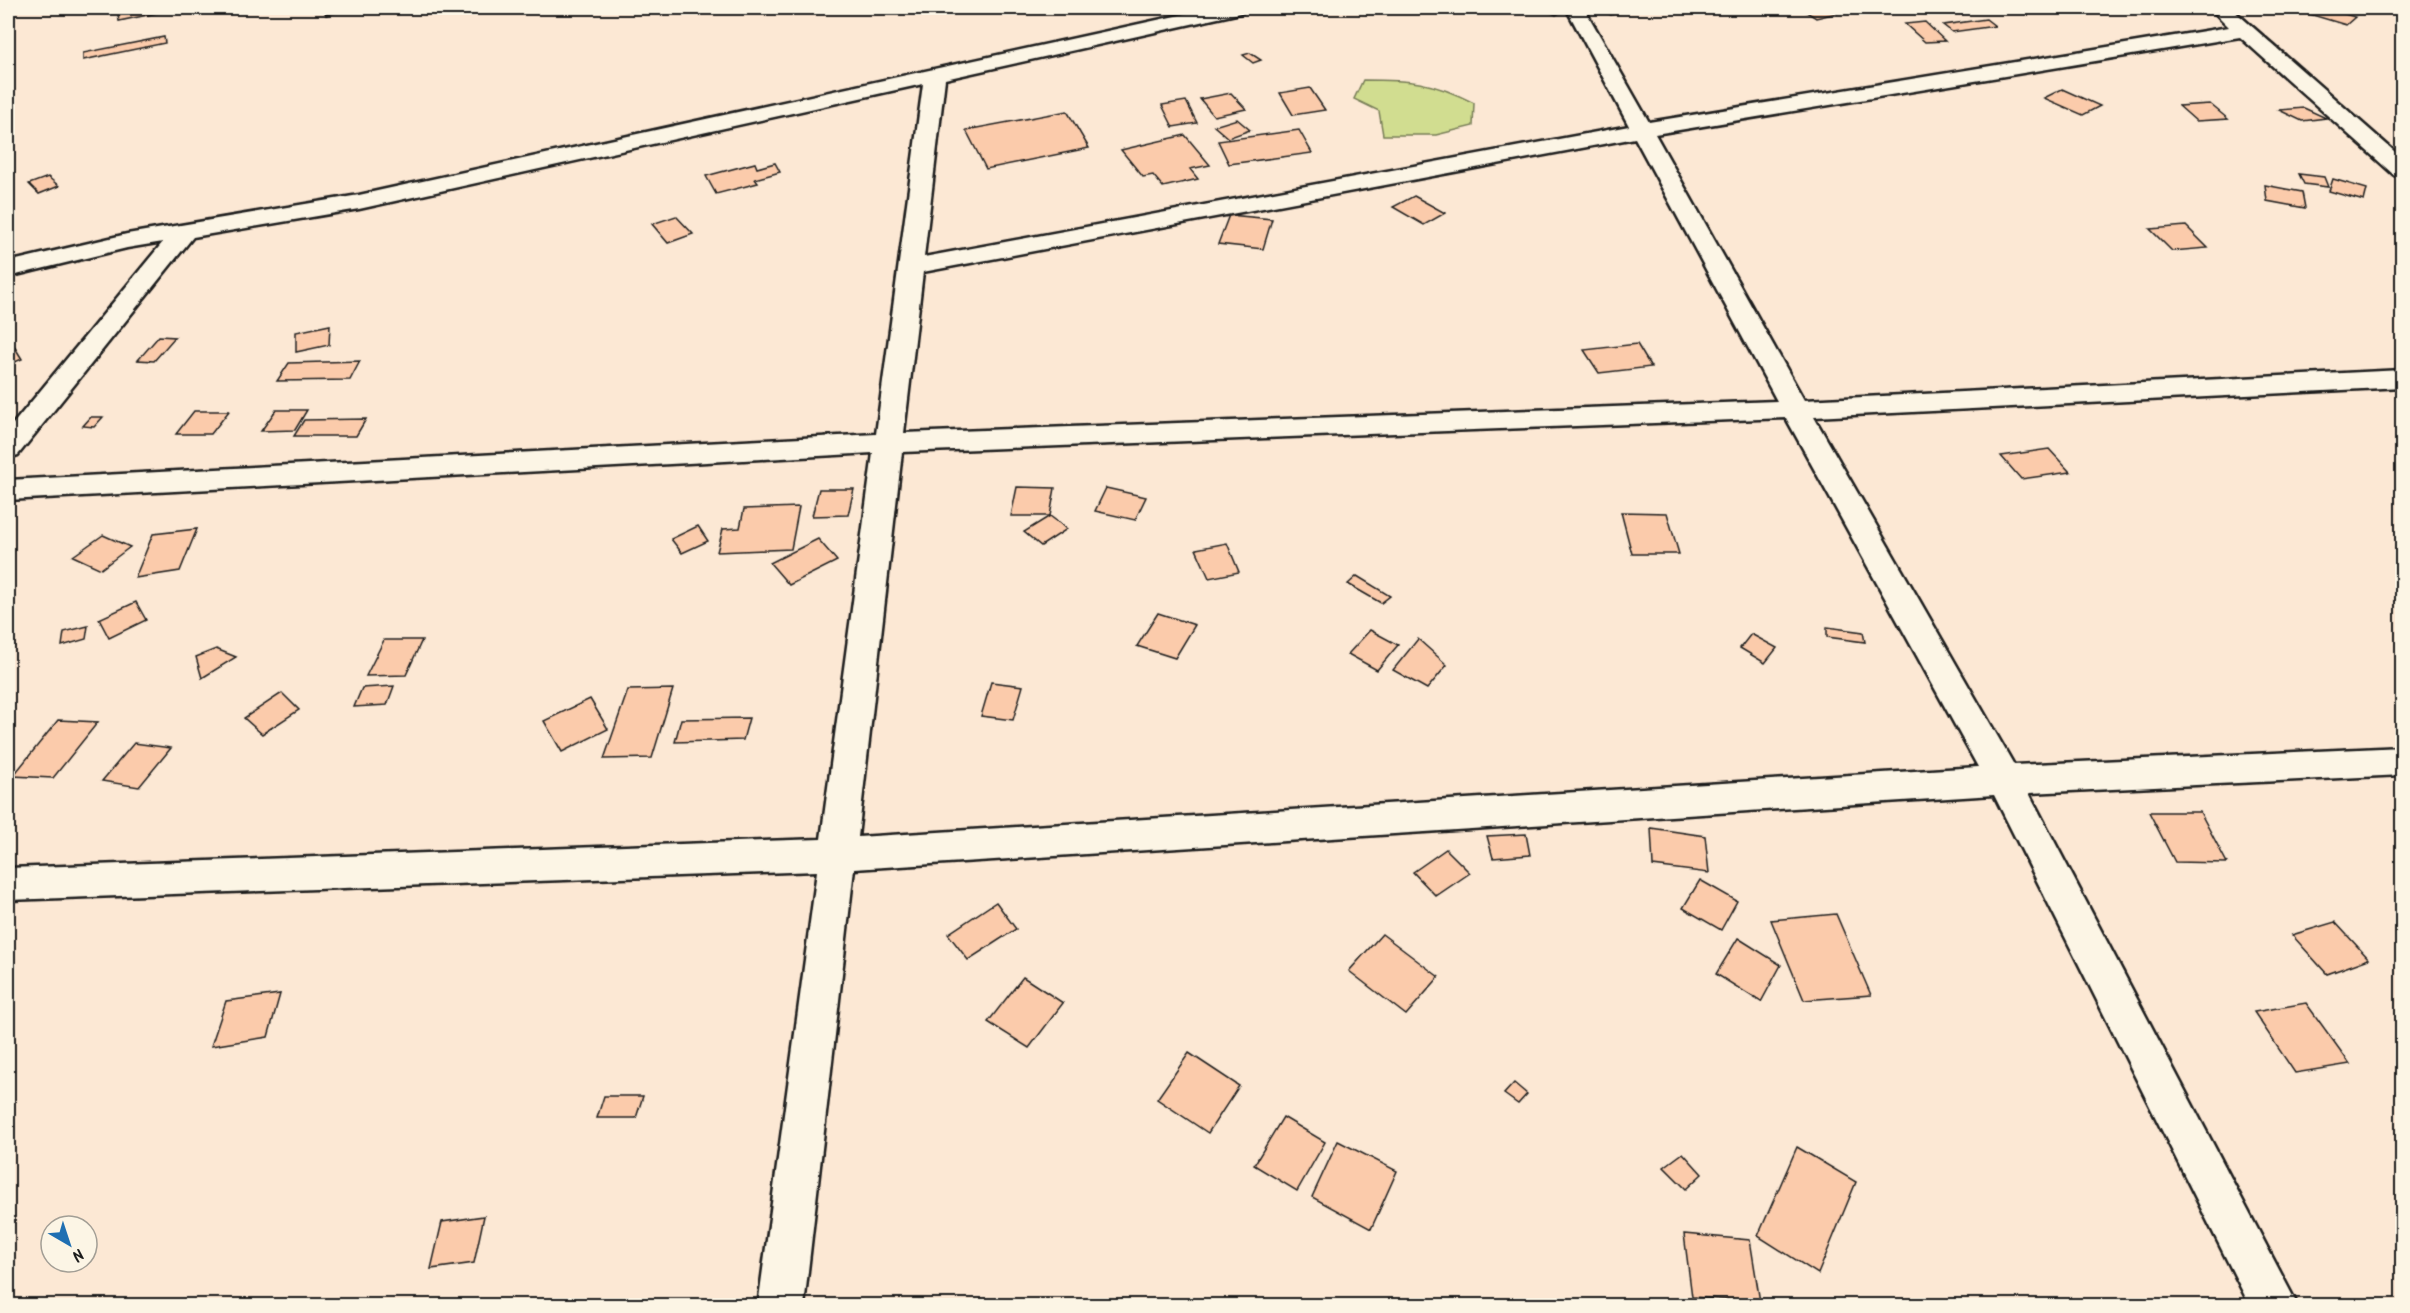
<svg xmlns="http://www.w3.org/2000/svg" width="2410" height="1313" font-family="Kalam,sans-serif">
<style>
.green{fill:#d1dd90;stroke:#767c56;stroke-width:1.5}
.building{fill:#fbcbab;stroke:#1c1c1c;stroke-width:1.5}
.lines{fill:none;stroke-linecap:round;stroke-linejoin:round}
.minor-casing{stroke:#1c1c1c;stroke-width:5}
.minor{fill:#fcf5e5;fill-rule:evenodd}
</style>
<rect width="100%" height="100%" fill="#fce8d4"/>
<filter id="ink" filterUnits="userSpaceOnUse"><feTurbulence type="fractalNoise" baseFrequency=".0167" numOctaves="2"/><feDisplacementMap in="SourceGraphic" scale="12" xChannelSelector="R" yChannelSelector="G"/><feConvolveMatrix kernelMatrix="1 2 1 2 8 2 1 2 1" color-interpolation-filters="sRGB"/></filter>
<g filter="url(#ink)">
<path class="green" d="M1363,80c48,0 68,1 111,23l-1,23 -37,9h-53l-4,-24 -25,-12z"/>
<g class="building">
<path d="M156,8h4l2,4 -43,9 -1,-6z"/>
<path d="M339,8l2,3 -15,4 -2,-5z"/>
<path d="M1541,8h19l6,2 -10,5z"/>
<path d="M1608,8h11l6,3 -14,4 -11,-5z"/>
<path d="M1800,8h58l-42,10z"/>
<path d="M2289,8h35l31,9 -9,8z"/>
<path d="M1986,19l9,7 -43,6 -9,-7z"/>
<path d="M1925,22l20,19 -20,1 -20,-18z"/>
<path d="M164,37l1,6 -82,17v-7z"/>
<path d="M1250,53l11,7 -8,3 -10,-8z"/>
<path d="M1310,88l15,22 -32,5 -13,-22z"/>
<path d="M2062,89l38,17 -17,9 -39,-17z"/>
<path d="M1231,93l15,16 -32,7 -14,-17z"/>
<path d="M1186,101l11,22 -24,4 -11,-22z"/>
<path d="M2210,104l18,15 -32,2 -17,-15z"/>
<path d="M2304,108l22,10 -24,3 -23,-11z"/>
<path d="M1067,111l22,37 -103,21 -20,-39z"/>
<path d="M1237,119l13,11 -22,8 -14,-12z"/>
<path d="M1299,130l13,23 -83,11 -11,-23z"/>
<path d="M1185,135l25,30 -20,4 8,10 -35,8 -10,-12 -10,2 -22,-27z"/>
<path d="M755,163l2,5 18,-5 5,9 -25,7 3,4 -42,11 -10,-18z"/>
<path d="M2299,174l25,3 4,10 -24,-3z"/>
<path d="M48,177l11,9 -20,8 -10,-10z"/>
<path d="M2333,179l34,10 -3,12 -35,-10z"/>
<path d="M2265,185l37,7 3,16 -38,-7z"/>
<path d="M1414,196l31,17 -21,12 -31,-18z"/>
<path d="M1229,215l43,4 -9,30 -45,-5z"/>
<path d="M676,216l17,18 -25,9 -16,-19z"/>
<path d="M2186,226l22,22 -36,3 -22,-22z"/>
<path d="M330,325l-1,20 -33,7v-20z"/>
<path d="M159,336l16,1 -21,24 -16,-1z"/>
<path d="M1637,344l14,23 -52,6 -15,-23z"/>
<path d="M14,346l8,13 -14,6v-17z"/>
<path d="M360,361l-10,19 -73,1 12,-18z"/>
<path d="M276,410h31l-12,20 -34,1z"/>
<path d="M194,411h35l-18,23h-35z"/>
<path d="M91,417h12l-9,10 -11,-1z"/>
<path d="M366,419l-10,17h-62l10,-16z"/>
<path d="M2049,449l21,23 -49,7 -20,-23z"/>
<path d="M1017,487l38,1 -5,28h-39z"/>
<path d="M1106,488l40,9 -11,23 -40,-9z"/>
<path d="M819,489h35l-6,26 -36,1z"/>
<path d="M799,507l-8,42 -74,3 6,-23 17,-1 4,-19z"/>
<path d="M1621,512l46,1 12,41h-47z"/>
<path d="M1050,516l17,13 -26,17 -17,-14z"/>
<path d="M698,526l10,15 -26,12 -11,-14z"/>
<path d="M197,529l-17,42 -45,7 18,-44z"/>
<path d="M103,535l27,12 -29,22 -28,-13z"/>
<path d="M818,539l19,22 -48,24 -19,-22z"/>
<path d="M1227,543l12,29 -30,6 -13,-29z"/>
<path d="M1357,576l33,20 -9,7 -33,-19z"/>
<path d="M136,602l10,18 -37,18 -10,-19z"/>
<path d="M1158,613l37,12 -20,33 -38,-12z"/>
<path d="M88,626l-2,13 -24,7 2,-14z"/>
<path d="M1827,627l36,5 2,10 -38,-5z"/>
<path d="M1370,630l28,15 -21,25 -29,-16z"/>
<path d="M1751,634l26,14 -12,15 -25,-15z"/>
<path d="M1418,639l29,26 -20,24 -34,-19z"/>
<path d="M384,640h38l-16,35 -40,1z"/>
<path d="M216,649l20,8 -34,21 -6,-21z"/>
<path d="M991,682l32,4 -10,34 -32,-4z"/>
<path d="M394,686l-7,19 -33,2 8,-19z"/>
<path d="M673,689l-21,69 -48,1 24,-69z"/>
<path d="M282,693l17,17 -37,24 -18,-16z"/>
<path d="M590,699l18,30 -46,23 -18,-31z"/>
<path d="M749,718l-6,22 -68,2 6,-23z"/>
<path d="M58,720l40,2 -45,56 -40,-2z"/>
<path d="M134,743l37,5 -32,39 -37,-6z"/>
<path d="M2149,812h51l27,51 -52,-1z"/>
<path d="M1651,828l54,8 4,37 -56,-7z"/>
<path d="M1526,834l4,21 -37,3 -6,-22z"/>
<path d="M1446,849l24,24 -34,23 -23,-24z"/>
<path d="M1700,880l37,21 -16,29 -38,-22z"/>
<path d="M996,902l20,27 -48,31 -20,-26z"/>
<path d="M1836,914l35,81 -67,5 -33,-80z"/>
<path d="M2335,922l34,37 -42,15 -35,-39z"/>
<path d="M1382,934l57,43 -33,38 -57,-44z"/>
<path d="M1738,938l43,27 -20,37 -45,-28z"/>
<path d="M1023,977l40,26 -34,45 -41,-26z"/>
<path d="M280,994l-12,43 -57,9 15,-45z"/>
<path d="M2306,1003l44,61 -55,9 -41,-61z"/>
<path d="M1189,1053l50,33 -31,47 -51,-34z"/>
<path d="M1514,1083l13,11 -9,10 -14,-10z"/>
<path d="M604,1096h39l-7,22h-39z"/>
<path d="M1283,1117l42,25 -28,49 -43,-26z"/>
<path d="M1338,1141l59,30 -26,58 -59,-32z"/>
<path d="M1797,1147l59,35 -38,92 -60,-38z"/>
<path d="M1683,1153l19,21 -16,15 -22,-22z"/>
<path d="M484,1216l-10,47 -43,6 11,-47z"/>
<path d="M1684,1234l66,6 10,62 -68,-5z"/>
</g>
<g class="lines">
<g class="minor-casing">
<path id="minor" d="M1212,8h34l-3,4 -7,2 -291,65 -21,178 705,-131 -63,-118h18l65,114 580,-95 -19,-19h21l171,150v19l-8,-2 -154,-138 -585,97 149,266 598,-30v17l-588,30 200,348 388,-18v28l-373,18 269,513h-48l-256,-511 -1140,74 -50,437h-46l59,-435 -809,29v-32l813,-29 52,-386 -865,47v-20l868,-46 47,-350 -564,125 -166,28 -175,218 -10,3v-28l155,-188 -36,6 -119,29v-15l119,-28 232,-39zM1635,138l142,263 -873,32 19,-161zM1786,418l192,349 -1120,70 44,-385z"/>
</g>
<use href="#minor" class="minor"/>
</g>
</g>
<rect width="2410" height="1313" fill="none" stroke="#fcf5e5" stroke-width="30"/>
<rect x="15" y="15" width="2380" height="1283" fill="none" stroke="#1c1c1c" stroke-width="2" filter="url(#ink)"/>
<g transform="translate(69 1244) rotate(141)"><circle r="28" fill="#fcf5e5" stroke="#a29e95" stroke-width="1.5"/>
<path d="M0-4.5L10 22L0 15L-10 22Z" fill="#1f6fb2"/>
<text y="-9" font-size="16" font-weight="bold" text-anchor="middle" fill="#1c1c1c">N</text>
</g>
</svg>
